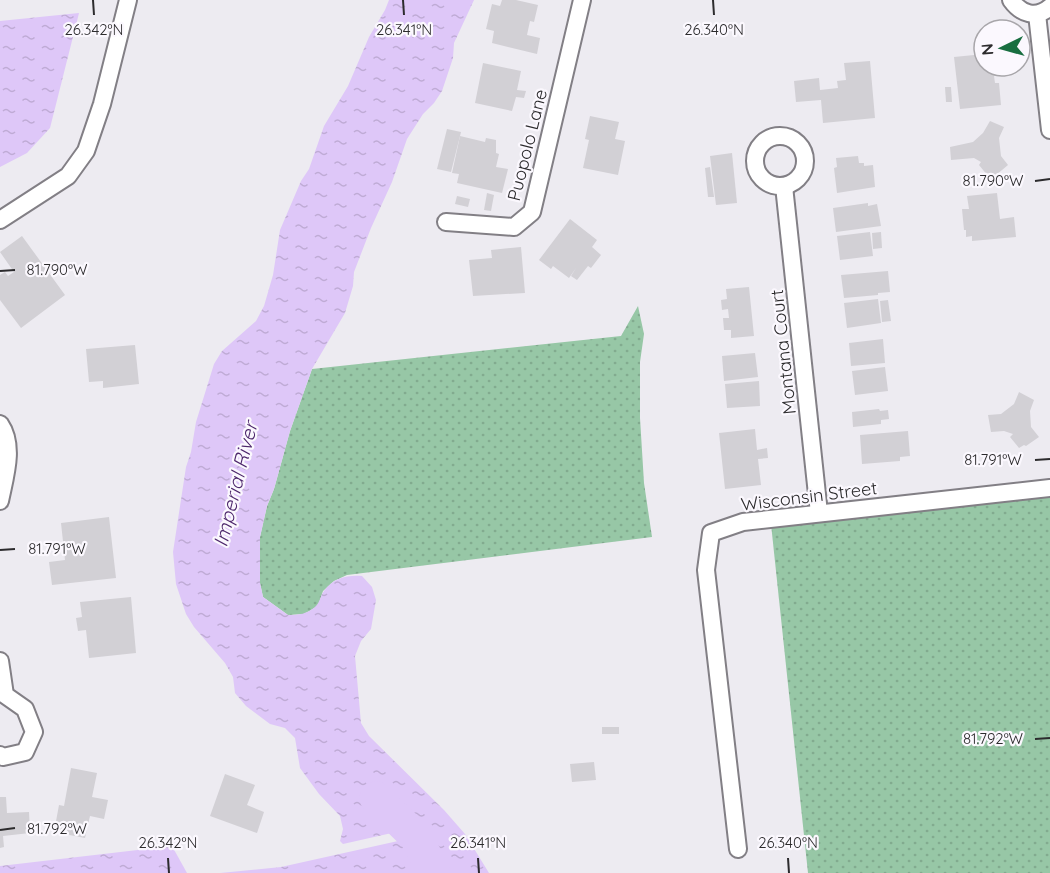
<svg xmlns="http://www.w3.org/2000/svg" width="1050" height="873" font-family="Quicksand,sans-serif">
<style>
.grass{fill:url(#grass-dots)}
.water{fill:url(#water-ripples)}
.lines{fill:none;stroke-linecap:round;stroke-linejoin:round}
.river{stroke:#dec7f8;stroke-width:33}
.building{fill:#d2d0d5}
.street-casing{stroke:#827f85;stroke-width:20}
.street{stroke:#fff;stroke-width:16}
.ticks{fill:none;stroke:#2c2b2d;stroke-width:2}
.labels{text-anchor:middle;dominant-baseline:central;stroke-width:4.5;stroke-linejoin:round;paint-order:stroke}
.street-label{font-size:18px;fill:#2c2b2d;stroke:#fbf8fe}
.water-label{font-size:20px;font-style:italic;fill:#4d276c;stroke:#fbf8fe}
.ticks-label{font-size:15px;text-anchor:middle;fill:#2c2b2d;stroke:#fbf8fe;stroke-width:4.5;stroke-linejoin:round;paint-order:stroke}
</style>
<defs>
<pattern id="grass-dots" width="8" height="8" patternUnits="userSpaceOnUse" patternTransform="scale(1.5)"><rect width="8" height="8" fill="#97c7a6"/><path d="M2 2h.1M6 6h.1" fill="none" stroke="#82ab8f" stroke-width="1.8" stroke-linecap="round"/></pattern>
<pattern id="water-ripples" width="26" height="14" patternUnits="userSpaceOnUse" patternTransform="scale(1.5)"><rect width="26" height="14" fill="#dec7f8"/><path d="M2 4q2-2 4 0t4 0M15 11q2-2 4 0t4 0" fill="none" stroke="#bfabd5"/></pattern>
</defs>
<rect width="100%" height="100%" fill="#edebf1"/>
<g class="grass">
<path d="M638,306l6,28 -4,28v56l4,65 8,54 -305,38 -13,6 -11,10 -5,15 -14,8 -16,1 -25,-18 -3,-14v-46l7,-31 7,-17 16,-58 22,-62 309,-33z"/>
<path d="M1050,493v380h-242l-37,-349z"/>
</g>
<g class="water">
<path d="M389,0h85l-20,43 -1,15 -11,33 -8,12 -11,11 -16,25 -15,43 -21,46 -17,44 -1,14 -8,27 -33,56 -22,62 -16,58 -7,17 -7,31v46l3,14 25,18c11,0 19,-1 27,-8 5,-4 5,-11 9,-16 9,-13 23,-16 38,-15l10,11 4,13 -5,29 -10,12 -6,15 6,67 8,13 75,74 21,24 24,39h-45l-20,-40 -4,-4 -6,-1 -71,16 -3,-3 3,-12 -3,-13 -21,-22 -19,-26 -5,-30 -10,-10 -15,-4 -24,-18 -11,-13 -2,-16 -8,-14 -31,-36 -8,-13 -10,-30 -3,-32 13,-85 5,-15 5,-30 18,-58 8,-13 34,-30 8,-15 9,-31 7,-45 21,-49 8,-12 15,-43 24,-40 21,-49 16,-27z"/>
<path d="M79,13l-29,115 -23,25 -27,14v-146z"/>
<path d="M416,837l18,36h-214l61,-6z"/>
<path d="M172,846l15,27h-187v-7z"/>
</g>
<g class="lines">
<path class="river" d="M376,798l40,39 18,36"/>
</g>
<g class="building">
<path d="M502,0h14l22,5 -4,17 -4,-1 -3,14 13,3 -3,16 -45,-11 2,-12 -8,-2 6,-25 8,2z"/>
<path d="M984,54v12h14v10h-4l1,7h4l2,22 -41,4 -6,-52z"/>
<path d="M870,61l5,57 -52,5 -2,-23 -25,2 -2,-21 25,-3 1,12 18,-2 -1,-7 9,-1 -2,-17z"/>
<path d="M483,63l38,8 -4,19 9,1 -2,7 -8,-1 -4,14 -37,-8z"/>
<path d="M945,87h6l1,15h-6z"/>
<path d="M590,116l29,6 -4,17 10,2 -7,34 -35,-7 6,-28 -4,-1z"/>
<path d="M990,121l14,6 -5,11 2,18 7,9 -12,10 -8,1 -9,-11 2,-3 -7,-4 -23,2 -1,-13 23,-5 10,-9z"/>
<path d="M447,129l14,3 -10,40 -14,-3z"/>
<path d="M460,136l25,6 1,-4 10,2v13l3,1 -3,13 12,2 -6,24 -45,-10 2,-9 -7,-1z"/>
<path d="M732,153l5,50 -21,2 -6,-49z"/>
<path d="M858,156l1,7h5v3l9,-1 2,22 -38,6 -3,-25 3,-1 -1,-9z"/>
<path d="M710,167l4,30h-6l-3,-29z"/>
<path d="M487,193l7,2 -3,16 -7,-1z"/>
<path d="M997,193l3,26 14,-2 2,20 -44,4v-5l-6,1v-7h-2l-2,-21h7l-2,-13z"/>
<path d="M457,196l13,3 -2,8 -13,-3z"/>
<path d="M868,203v3l9,-2 4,22 -45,6 -3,-24z"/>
<path d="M570,219l27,21 -5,7 9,8 -10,13 -3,-2 -11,14 -6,-4 5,-8 -7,10 -16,-12 -2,3 -12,-9z"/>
<path d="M870,232l3,24 -33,4 -3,-24z"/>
<path d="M881,232l1,16 -9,1 -1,-16z"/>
<path d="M22,236l43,59 -44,33 -21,-28v-25l5,-3 3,4 6,-4 -14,-20z"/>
<path d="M521,247l4,46 -52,3 -4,-36 23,-2 -1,-8z"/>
<path d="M888,271l2,21 -12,1v2l-34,3 -3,-23z"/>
<path d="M749,287l5,49 -23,2v-8h-7l-1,-12h6l-1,-9 -6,1 -1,-10 6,-1 -1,-10z"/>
<path d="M878,299l3,24 -34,5 -3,-25z"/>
<path d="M888,300l3,21 -9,1 -2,-21z"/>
<path d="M883,339l2,24 -34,3 -2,-23z"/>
<path d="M135,345l4,39 -36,4v-7l-14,1 -3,-33z"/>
<path d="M755,353l3,24 -34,4 -2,-25z"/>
<path d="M885,367l3,24 -33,4 -3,-24z"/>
<path d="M759,381l1,25 -33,2 -2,-24z"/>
<path d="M1019,392l15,8 -4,11 1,16 8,10 -13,9 -2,-1 -5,3 -9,-11 3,-3 -9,-3 -13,1 -3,-17 13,-1 13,-10z"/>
<path d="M879,409l1,2 8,-1 1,9 -8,1v4l-28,3 -1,-15z"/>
<path d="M755,429l2,21 10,-2 1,10 -10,1 3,26 -36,4 -6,-56z"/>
<path d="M908,431l2,25 -10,1v4l-38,3 -2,-29z"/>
<path d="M109,517l7,61 -64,7 -3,-23 16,-2 -4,-37z"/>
<path d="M131,597l5,56 -47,5 -3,-28 -8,1 -2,-13 6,-1 -2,-15z"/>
<rect x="602" y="727" width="17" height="7"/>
<path d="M594,762l2,18 -24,2 -2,-18z"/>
<path d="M71,768l26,5 -5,24 16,3 -4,19 -14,-3 -5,22 -31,-6 5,-27 5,1z"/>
<path d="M225,774l30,11 -8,20 17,7 -7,21 -47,-17z"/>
<path d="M0,797h6l1,16 22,-1 1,21 -27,3 1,11 -4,1z"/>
</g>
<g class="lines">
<g class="street-casing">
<g id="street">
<path d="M1011,0c10,14 25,19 39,7"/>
<path d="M1037,14l13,116"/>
<circle cx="780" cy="161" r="25"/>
<path d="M784,186l35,327"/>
<path d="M0,220l68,-44 18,-25 16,-47 26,-104"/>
<path d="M446,222l68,5 18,-15 50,-212"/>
<path d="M0,424c15,22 5,52 0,77"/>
<path d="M0,661l5,34 20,14 9,23 -9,20 -22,5 -3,-2"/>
<path d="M738,849l-32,-279 5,-37 32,-11 307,-34"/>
</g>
</g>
<use href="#street" class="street"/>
</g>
<path class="ticks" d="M93,0l1,15M403,0l1,15M713,0l1,15M1035,181l15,-2M0,271l15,-1M1035,460l15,-1M0,550l15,-1M1035,739l15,-1M0,830l15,-2M168,858l1,15M478,858l1,15M788,858l1,15"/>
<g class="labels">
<g class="street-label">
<text transform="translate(527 145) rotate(-76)">Puopolo Lane</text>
<text transform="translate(783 352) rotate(-96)">Montana Court</text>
<text transform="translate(809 496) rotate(-7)">Wisconsin Street</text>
</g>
<g class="water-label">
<text transform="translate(235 484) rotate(-76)">Imperial River</text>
</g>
</g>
<g class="ticks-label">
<text x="94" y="35">26.342°N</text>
<text x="404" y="35">26.341°N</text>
<text x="714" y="35">26.340°N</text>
<text x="993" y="186">81.790°W</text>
<text x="57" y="275">81.790°W</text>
<text x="993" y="465">81.791°W</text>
<text x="57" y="554">81.791°W</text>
<text x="993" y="744">81.792°W</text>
<text x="57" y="834">81.792°W</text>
<text x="168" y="848">26.342°N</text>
<text x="478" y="848">26.341°N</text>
<text x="788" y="848">26.340°N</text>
</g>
<g transform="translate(1002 48) rotate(265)"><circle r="28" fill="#fbf8fe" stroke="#a8a6aa" stroke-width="1.5"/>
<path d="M0-4.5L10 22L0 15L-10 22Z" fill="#186e40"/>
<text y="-9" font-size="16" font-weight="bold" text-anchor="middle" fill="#2c2b2d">N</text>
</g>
</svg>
